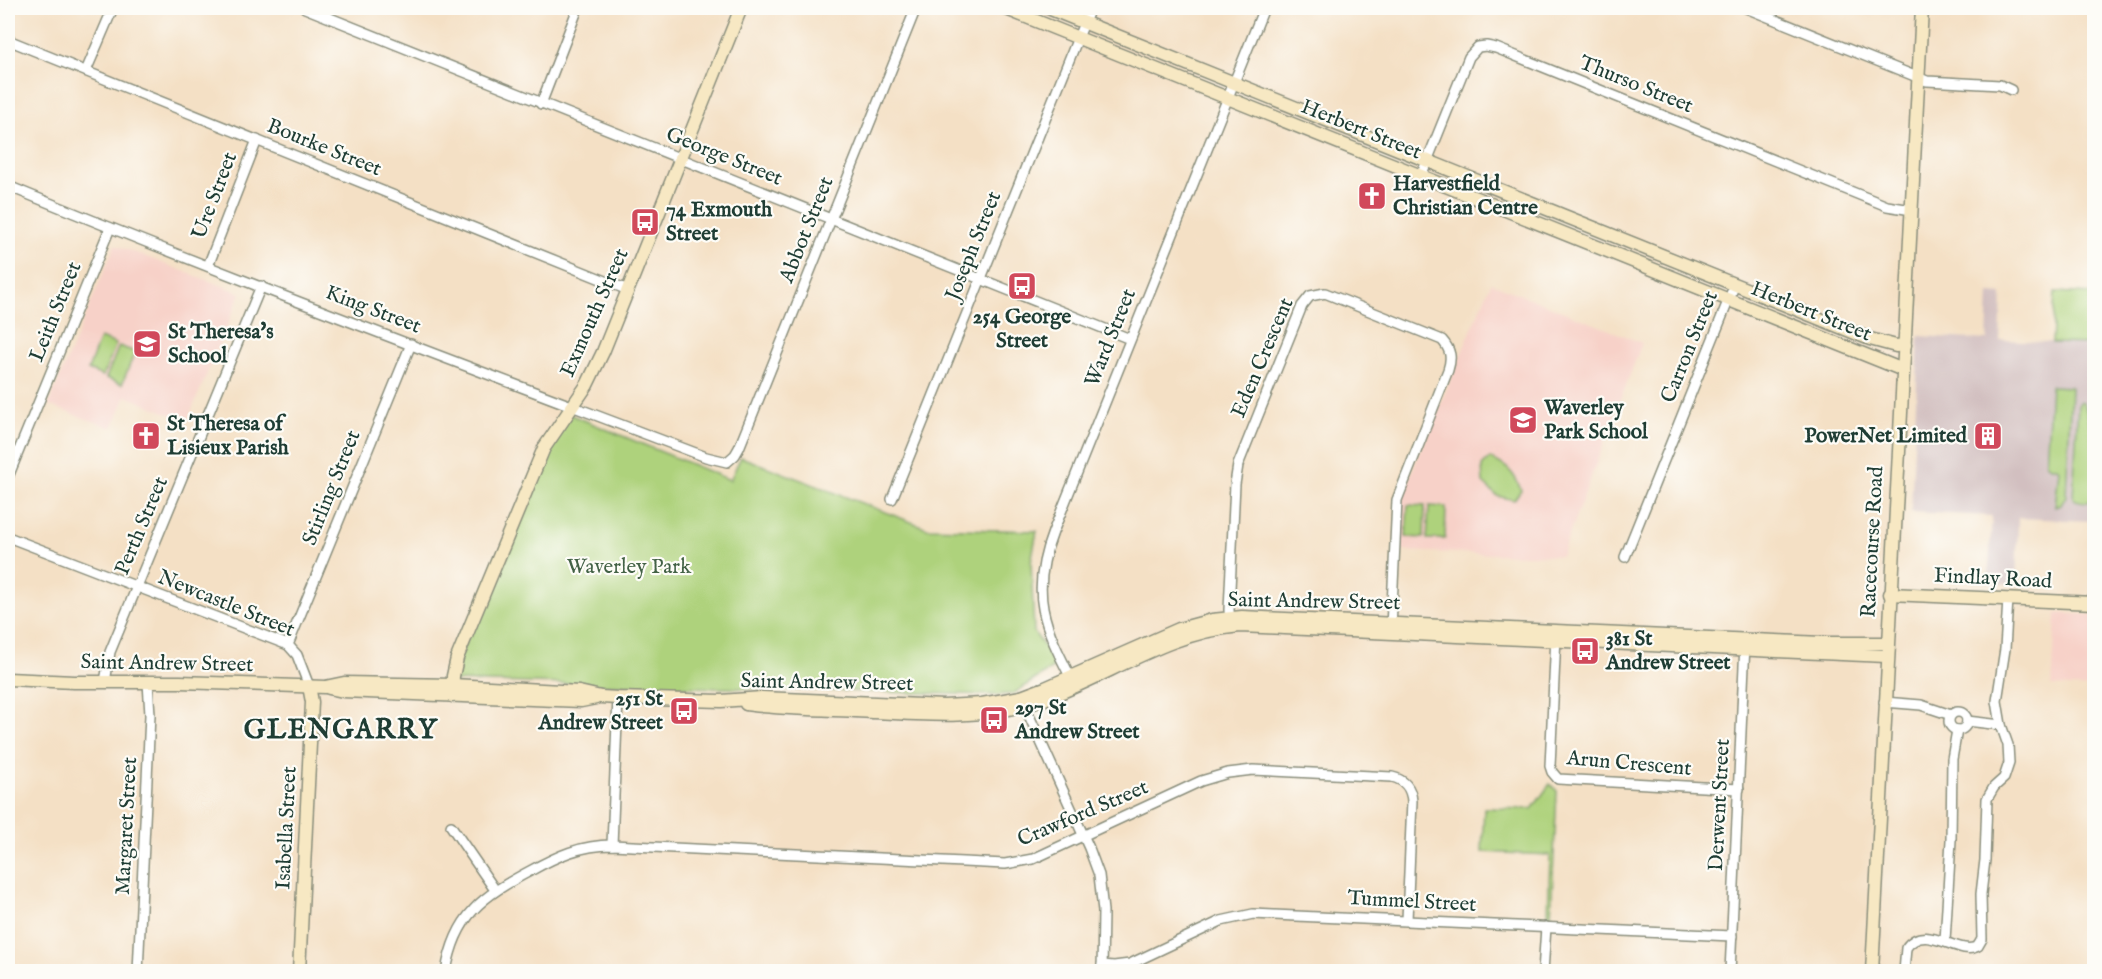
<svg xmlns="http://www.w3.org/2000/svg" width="2102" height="979" font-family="'IM FELL English',serif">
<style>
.built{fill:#f7d1c8}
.industrial{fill:#d2bfc0}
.green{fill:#aed27b;stroke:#668858;stroke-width:1.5}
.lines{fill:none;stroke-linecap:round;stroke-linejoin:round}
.street-casing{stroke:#8a8e7c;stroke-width:12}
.secondary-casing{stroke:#8a8e7c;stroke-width:15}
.street{stroke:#fff;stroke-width:9}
.secondary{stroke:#f7e8c3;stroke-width:12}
.labels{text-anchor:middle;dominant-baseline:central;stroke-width:4.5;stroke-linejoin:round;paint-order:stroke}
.street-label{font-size:21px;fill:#1f3d34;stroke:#fdfcf7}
.poi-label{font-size:21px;font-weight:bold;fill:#1f3d34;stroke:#fdfcf7;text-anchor:start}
.park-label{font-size:21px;fill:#436246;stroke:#fdfcf7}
.district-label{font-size:27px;font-weight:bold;letter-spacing:1.5px;fill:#1f3d34;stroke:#fdfcf7}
</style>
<rect width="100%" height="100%" fill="#fdfcf7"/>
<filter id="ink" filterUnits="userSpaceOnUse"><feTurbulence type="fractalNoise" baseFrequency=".0167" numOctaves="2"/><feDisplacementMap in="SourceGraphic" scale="12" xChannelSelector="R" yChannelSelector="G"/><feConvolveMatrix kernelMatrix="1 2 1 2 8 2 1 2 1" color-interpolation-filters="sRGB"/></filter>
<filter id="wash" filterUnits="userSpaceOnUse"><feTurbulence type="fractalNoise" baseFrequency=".008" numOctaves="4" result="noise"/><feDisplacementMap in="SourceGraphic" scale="24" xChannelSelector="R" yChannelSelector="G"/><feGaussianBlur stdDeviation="1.35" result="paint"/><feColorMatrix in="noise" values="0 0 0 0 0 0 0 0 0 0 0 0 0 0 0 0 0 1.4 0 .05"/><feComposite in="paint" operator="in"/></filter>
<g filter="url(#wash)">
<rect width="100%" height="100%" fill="#f4e0c5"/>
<g class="built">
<path d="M115,245l126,48 -54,128 -61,-25 -14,32 -64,-23z"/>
<path d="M1491,283l151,60 -81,213 -164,-5 4,-53z"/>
<path d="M2056,613l38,2v73l-42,-2z"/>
</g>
<path class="industrial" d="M1989,293l13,1 -2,46 94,4v177l-76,-3 -2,66 -28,-1 4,-67 -81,-4 8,-176 68,4z"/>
<g class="green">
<path d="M2055,292l39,2v50l-42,-1z"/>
<path d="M100,338l16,6 -13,32 -15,-6z"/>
<path d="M119,346l16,6 -13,32 -16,-6z"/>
<path d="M2051,386l20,1 -5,109 -5,9 -6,2 4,-38 -2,-2h-6l-5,-3z"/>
<path d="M2081,401l3,2 10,32v65c-5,3 -17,2 -21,-2l5,-93z"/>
<path d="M564,412l166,68 11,-23 186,71 110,3 -6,31 3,70 23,33 -44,29 -19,1 -545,-14z"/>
<path d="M1490,458c17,8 24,14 31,32l-7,10 -17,-4 -14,-13 -1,-17z"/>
<path d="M1408,505l17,1 -1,32 -18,-1z"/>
<path d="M1429,506l17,1 -1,32h-18z"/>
<path d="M1550,784l7,7 -6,126h-3l2,-62 -68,-3 2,-44 48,1z"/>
</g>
</g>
<g filter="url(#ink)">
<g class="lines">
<g class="street-casing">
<g id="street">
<path d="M305,8l825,331"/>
<path d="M1746,8l181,73 73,4 11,5"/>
<path d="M8,40l620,250"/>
<path d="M86,71l27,-63"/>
<path d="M541,104l37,-96"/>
<path d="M1421,176l48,-119 9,-10 8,-1 10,2 391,158 25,4"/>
<path d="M8,186c230,95 464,182 698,271l21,5 8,-7 4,-7 177,-440"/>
<path d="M208,266l49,-126"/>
<path d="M8,477l102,-249"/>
<path d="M892,499l198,-491"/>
<path d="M8,537l280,108 9,10 12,31"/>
<path d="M1625,557l110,-273"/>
<path d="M1230,624l-1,-14 6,-126 3,-19 64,-159 8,-10 15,-3 117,47c9,10 10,18 6,30l-51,130 -6,128"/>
<path d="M1556,636l-6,130 2,6 6,7 181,10"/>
<path d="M288,645l123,-301"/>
<path d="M105,682l5,-30 151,-366"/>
<path d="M1073,682c-29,-56 -44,-88 -20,-150l211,-524"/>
<path d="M1022,700l67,148 10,27 4,36 -1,61"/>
<path d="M1884,702l37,3 30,10"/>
<circle cx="1958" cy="721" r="9"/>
<path d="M1967,721l34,4"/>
<path d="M451,826l44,64"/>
<path d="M612,845l6,-147"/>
<path d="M1945,941l6,-101 1,-81 5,-29"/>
<path d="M1102,965l12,1 16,-2 91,-43 32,-7 479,22"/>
<path d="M138,972l12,-257 -2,-33"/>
<path d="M446,972c9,-57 37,-76 84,-101 27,-15 51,-26 82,-26l393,19 28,-5 168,-78 27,-8 25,-3 139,7c13,3 19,11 20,24l-5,119"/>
<path d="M1543,972l3,-45"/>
<path d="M1730,972l15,-328"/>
<path d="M1904,972l2,-24c19,-28 53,10 72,-2l4,-7 -1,-45 4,-34 2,-61 7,-12 10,-9 5,-15 -1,-18 -7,-20 -4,-24 8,-52 3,-50"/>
</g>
</g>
<g class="secondary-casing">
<g id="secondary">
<path d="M1004,8l899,362"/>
<path d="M1048,8l822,331 26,7 9,-1"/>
<path d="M1890,594l204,9"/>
<path d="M8,679l66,3h106l145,5 19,-4 109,2 126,7 22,5 17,1 103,3 41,-3 182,8 38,-2 39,-7 24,-9 134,-59 33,-9 30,-3 580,26h65"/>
<path d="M329,688l14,3 238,10 15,-3"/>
<path d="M452,696l1,-20 4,-18 87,-210 43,-63 16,-33 138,-344"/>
<path d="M746,704c36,5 73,5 109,7 61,3 122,10 181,-9 69,-23 129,-70 204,-76l646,30"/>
<path d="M299,972l13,-270 -3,-16"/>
<path d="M1872,972c15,-322 34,-643 50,-964"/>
</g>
</g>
<use href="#street" class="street"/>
<use href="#secondary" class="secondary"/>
</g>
</g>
<defs>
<g id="church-square" transform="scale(1.5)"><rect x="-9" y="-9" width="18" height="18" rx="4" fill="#d1495b" stroke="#fdfcf7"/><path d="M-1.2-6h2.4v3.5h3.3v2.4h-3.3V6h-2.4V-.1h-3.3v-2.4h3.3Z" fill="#fff"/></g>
<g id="bus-square" transform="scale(1.5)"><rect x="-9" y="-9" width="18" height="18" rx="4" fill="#d1495b" stroke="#fdfcf7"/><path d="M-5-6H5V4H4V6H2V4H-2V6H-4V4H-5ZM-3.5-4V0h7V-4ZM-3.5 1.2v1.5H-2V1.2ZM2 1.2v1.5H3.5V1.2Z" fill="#fff"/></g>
<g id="school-square" transform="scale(1.5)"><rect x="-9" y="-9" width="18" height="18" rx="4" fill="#d1495b" stroke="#fdfcf7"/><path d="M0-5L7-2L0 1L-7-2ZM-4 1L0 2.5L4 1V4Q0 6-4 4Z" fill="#fff"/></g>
<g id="building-square" transform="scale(1.5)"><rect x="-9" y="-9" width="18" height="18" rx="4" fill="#d1495b" stroke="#fdfcf7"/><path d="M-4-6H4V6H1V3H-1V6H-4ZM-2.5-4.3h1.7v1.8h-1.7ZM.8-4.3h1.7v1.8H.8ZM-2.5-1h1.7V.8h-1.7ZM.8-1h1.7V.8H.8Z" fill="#fff"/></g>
</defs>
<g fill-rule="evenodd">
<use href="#church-square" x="1372" y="196"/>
<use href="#bus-square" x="645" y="222"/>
<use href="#bus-square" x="1022" y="286"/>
<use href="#school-square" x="147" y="344"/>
<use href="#school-square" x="1523" y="420"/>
<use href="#church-square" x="146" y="436"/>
<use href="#building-square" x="1988" y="436"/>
<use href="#bus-square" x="1585" y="651"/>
<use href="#bus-square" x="684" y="711"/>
<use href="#bus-square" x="994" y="720"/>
</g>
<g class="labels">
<g class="street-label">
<text transform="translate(1636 85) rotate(22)">Thurso Street</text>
<text transform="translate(1361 130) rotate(22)">Herbert Street</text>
<text transform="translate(324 148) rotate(22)">Bourke Street</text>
<text transform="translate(724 157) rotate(22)">George Street</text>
<text transform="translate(215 196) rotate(-69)">Ure Street</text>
<text transform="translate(807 230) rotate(-68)">Abbot Street</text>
<text transform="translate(974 246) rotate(-68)">Joseph Street</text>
<text transform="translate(373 310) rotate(21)">King Street</text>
<text transform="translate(56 312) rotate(-68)">Leith Street</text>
<text transform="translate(1811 312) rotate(22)">Herbert Street</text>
<text transform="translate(595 313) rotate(-66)">Exmouth Street</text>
<text transform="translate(1111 338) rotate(-68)">Ward Street</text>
<text transform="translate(1690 347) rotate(-68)">Carron Street</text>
<text transform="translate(1263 358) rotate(-67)">Eden Crescent</text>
<text transform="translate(332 488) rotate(-68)">Stirling Street</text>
<text transform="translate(142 526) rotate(-67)">Perth Street</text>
<text transform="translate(1873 542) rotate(-87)">Racecourse Road</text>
<text transform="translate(1993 579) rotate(3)">Findlay Road</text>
<text transform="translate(1314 602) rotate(1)">Saint Andrew Street</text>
<text transform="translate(226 604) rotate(22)">Newcastle Street</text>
<text transform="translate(167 664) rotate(1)">Saint Andrew Street</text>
<text transform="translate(827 683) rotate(1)">Saint Andrew Street</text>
<text transform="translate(1629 764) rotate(5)">Arun Crescent</text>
<text transform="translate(1720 805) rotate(-87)">Derwent Street</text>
<text transform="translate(1083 814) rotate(-23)">Crawford Street</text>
<text transform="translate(127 826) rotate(-87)">Margaret Street</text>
<text transform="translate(287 828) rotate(-87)">Isabella Street</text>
<text transform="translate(1412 902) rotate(3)">Tummel Street</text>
</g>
<g class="poi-label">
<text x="1393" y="184">Harvestfield<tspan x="1393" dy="24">Christian Centre</tspan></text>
<text x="666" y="210">74 Exmouth<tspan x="666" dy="24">Street</tspan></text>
<text x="1022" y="317" text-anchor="middle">254 George<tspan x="1022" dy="24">Street</tspan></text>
<text x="168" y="332">St Theresa's<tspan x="168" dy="24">School</tspan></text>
<text x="1544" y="408">Waverley<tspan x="1544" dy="24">Park School</tspan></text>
<text x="167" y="424">St Theresa of<tspan x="167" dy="24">Lisieux Parish</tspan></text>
<text x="1967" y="436" text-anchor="end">PowerNet Limited</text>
<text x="1606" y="639">381 St<tspan x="1606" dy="24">Andrew Street</tspan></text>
<text x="663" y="699" text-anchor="end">251 St<tspan x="663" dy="24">Andrew Street</tspan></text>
<text x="1015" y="708">297 St<tspan x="1015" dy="24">Andrew Street</tspan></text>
</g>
<g class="park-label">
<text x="629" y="567">Waverley Park</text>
</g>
<g class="district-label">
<text x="341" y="731">GLENGARRY</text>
</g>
</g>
<rect width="2102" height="979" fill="none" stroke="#fdfcf7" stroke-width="30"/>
</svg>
